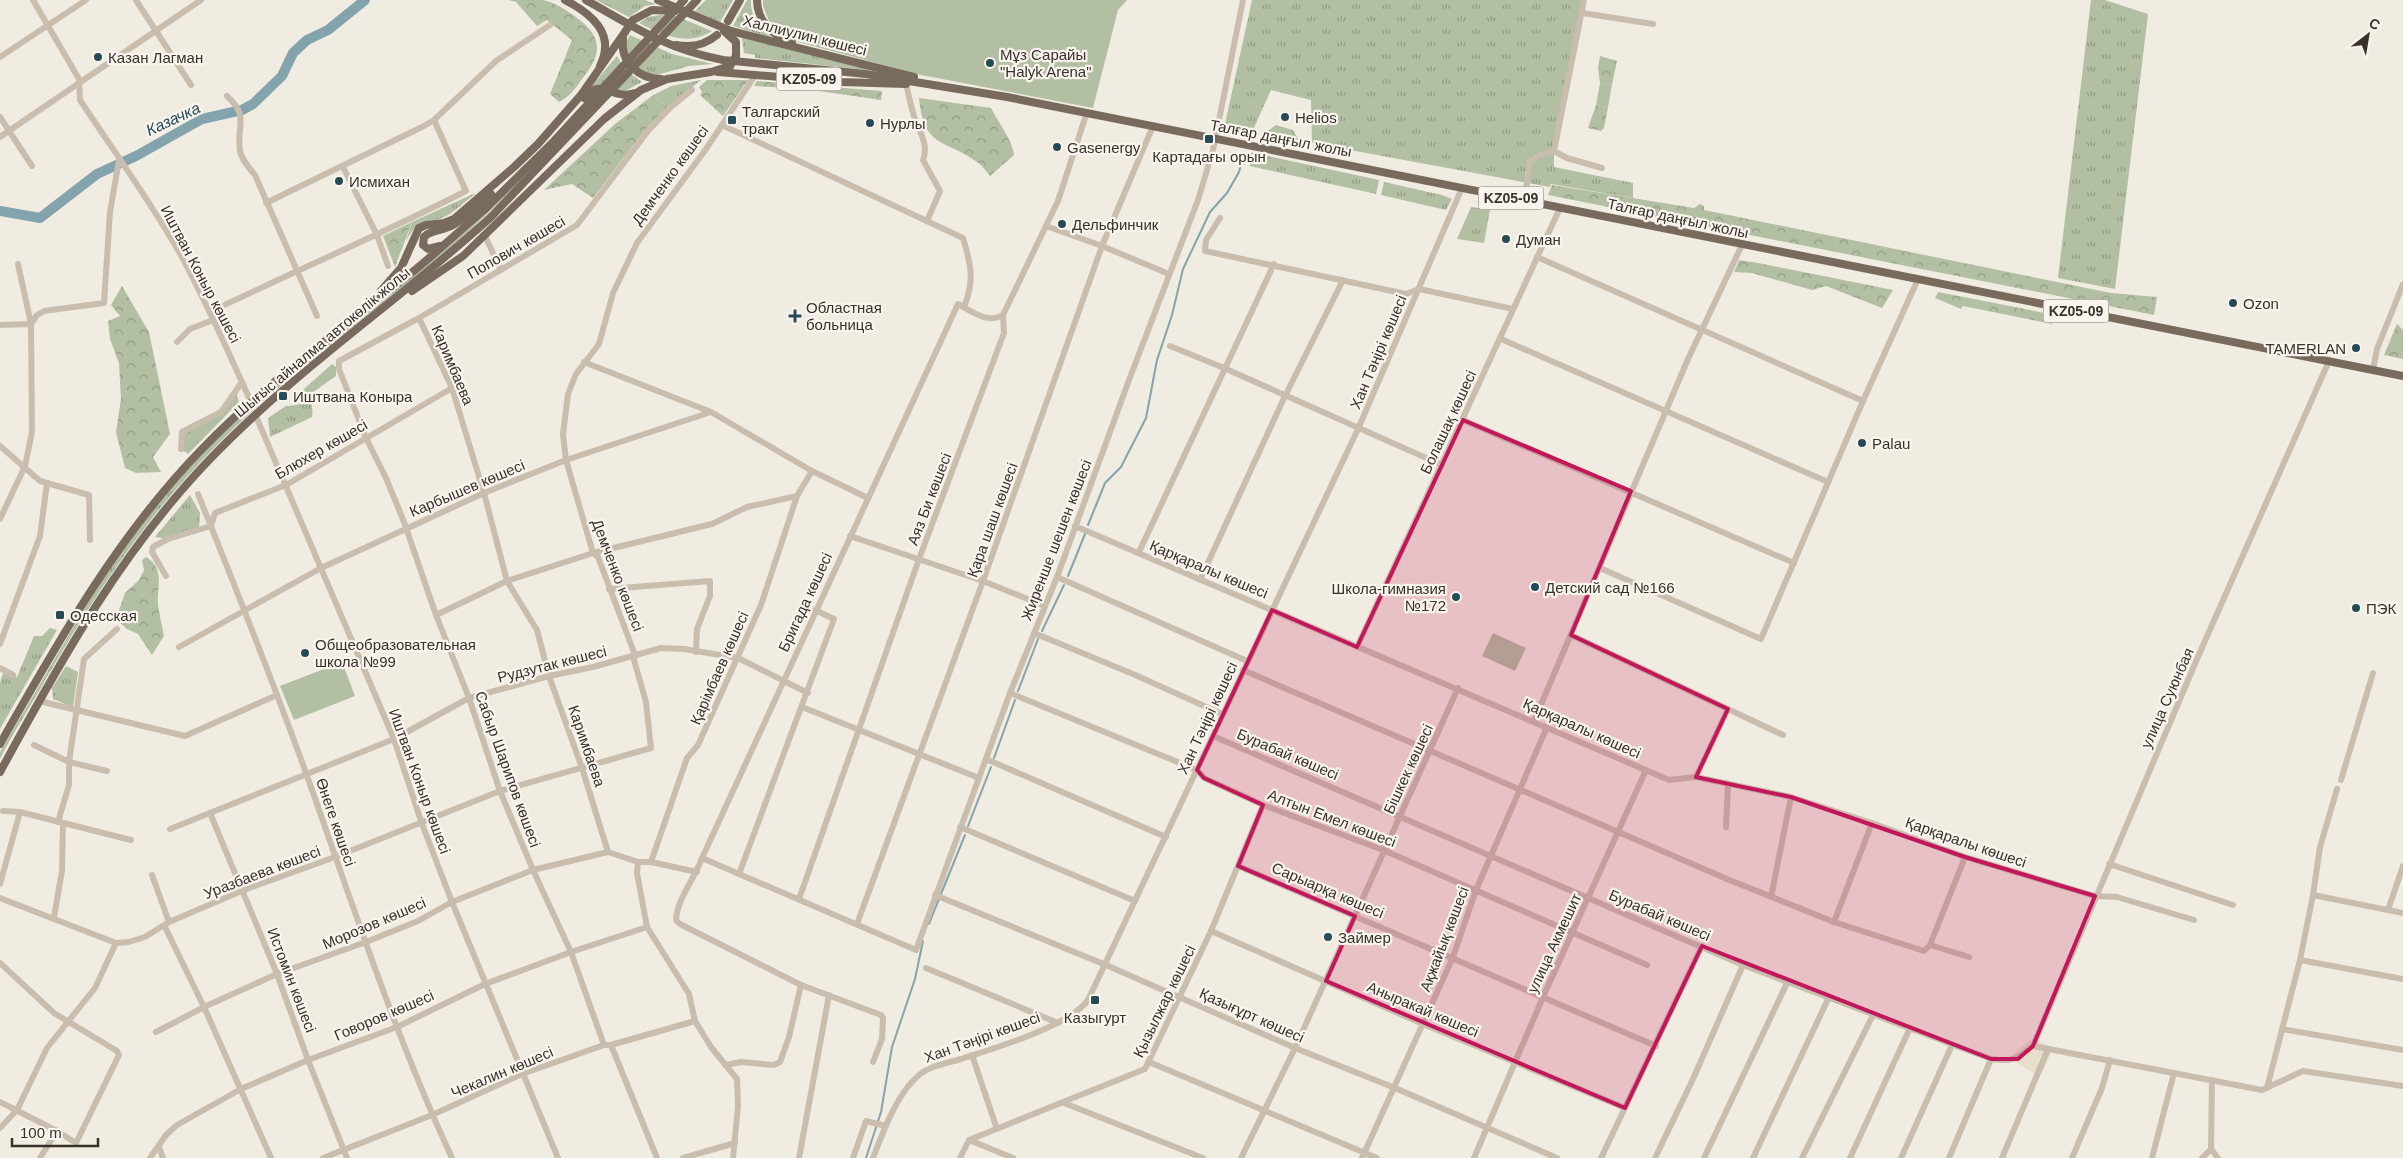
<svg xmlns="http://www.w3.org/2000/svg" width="2403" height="1158" font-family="Helvetica,sans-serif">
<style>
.grass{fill:url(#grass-tufts)}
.forest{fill:url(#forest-crowns)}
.pitch{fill:#b2bfa2}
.plaza{fill:#e8dfca}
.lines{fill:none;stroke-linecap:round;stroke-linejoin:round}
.stream{stroke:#83a4ac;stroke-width:2}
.river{stroke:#83a4ac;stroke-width:10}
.minor{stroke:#c9beae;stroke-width:6}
.major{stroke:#786b5e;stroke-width:8}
.major-bridge{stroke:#786b5e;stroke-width:8}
.marked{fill:#c2185b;fill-opacity:0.2;stroke:#c2185b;stroke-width:4;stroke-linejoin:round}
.poi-dot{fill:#254c56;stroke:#f9f5ee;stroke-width:2}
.labels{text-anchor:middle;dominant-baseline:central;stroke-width:4.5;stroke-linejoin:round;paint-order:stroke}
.shield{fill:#f9f5ee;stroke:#726c66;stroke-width:1}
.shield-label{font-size:14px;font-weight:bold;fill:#38312c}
.street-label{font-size:15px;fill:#38312c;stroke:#f9f5ee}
.poi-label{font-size:15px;fill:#38312c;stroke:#f9f5ee;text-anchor:start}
.water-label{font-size:16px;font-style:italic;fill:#254c56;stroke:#f9f5ee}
</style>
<defs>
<pattern id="grass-tufts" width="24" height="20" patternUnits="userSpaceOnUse" patternTransform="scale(1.25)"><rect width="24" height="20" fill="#b2bfa2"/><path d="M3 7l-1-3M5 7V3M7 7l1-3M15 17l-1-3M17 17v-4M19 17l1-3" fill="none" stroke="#929c84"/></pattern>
<pattern id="forest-crowns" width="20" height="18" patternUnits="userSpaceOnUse" patternTransform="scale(1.25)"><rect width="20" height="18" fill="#b2bfa2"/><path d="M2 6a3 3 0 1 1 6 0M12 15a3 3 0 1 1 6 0" fill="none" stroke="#929c84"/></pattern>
</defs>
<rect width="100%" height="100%" fill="#f1ece1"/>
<g class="grass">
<path d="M596,0h49l11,4 -11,2 -16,11z"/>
<path d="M706,0h27l-13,22 -25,-11z"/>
<path d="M747,0h4c-1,17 9,28 21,38l-39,-12z"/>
<path d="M1252,0h332l-30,151v16l79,16v15l-82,-14 -1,3 -238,-44 -1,-43 -40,-10 -19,42 -27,-8z"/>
<path d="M2091,0h14l43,14 -33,275 -57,-11z"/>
<path d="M660,15l16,1 36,15c-24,16 -50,4 -73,-8l9,-6z"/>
<path d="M630,35l42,19 41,10 -24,2 -32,9 -7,-1 -6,-2 -17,-13 -1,-17z"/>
<path d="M742,38l126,30v2l-113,-12v-3l-11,-2z"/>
<path d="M617,56l9,14 16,12 -19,10 -26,-7 -8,4z"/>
<path d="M701,80l-33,26 -16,-10 19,-10z"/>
<path d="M1276,125l17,5 8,14 -40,-8z"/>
<path d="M573,128c-43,44 -87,89 -133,129 -74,63 -154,118 -222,187 -69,68 -122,149 -171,233 -15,27 -33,54 -47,82v-7l101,-172 62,-83 52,-57 80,-71 144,-115z"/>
<path d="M1249,152l130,28 -3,14 -126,-28z"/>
<path d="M1384,182l58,13 10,4 -6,11 -65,-15z"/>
<path d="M473,194h2c-9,7 -17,14 -25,20 -21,13 -27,-3 -44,27l6,-19z"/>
<path d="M1471,207l19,3 -6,33 -27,-4z"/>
<path d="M332,364l4,3v9l-37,26 -3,-6z"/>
<path d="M236,391l3,11 -51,52 -7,-5 1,-17 39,-20z"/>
<path d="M312,397c-2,8 2,12 0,20l-42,20 -2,-19 18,-12 11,-1z"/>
<path d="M190,495l10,18 -1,17 -31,9 -13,-2z"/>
<path d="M50,628l7,2 -57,99v-46l3,-10 14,4 17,-41h8z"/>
<path d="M66,666l12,6 -5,35 -20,-8 -1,-11z"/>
</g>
<g class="forest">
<path d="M508,0c11,0 23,0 35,0 8,1 20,8 27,13 27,18 37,34 15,62 -8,11 -14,21 -26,27l-9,-8 22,-54 -25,-20 -10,6 -21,-24z"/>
<path d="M1600,56l17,5 -5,24 -12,-2 -2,-15z"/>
<path d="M707,80h41l-25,36 -23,-21 2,-3 -3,-5z"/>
<path d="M757,81l125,10 -1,9 -76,-11 -51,-3z"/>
<path d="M652,96l16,10 -23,24 -52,68 -21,-14 -28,6 71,-66z"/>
<path d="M919,98l72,10c7,14 22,33 23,47l-24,21c-4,-5 -8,-11 -13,-14 -33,-24 -53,-13 -58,-64z"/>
<path d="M1596,105l12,2 -4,21 -3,3 -13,-3z"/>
<path d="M1552,185l142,23 6,-4 4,2v4l407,83 46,4 -3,18 -606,-120z"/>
<path d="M412,222l-17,45 -12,-31z"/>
<path d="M1739,260l19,3 135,27 -11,18 -56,-22 -14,4 -60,-17 -18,-1z"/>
<path d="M122,286l27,46 21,102 -17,23 8,15 -25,1 -11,-5 -9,-36 5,-33 -2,-36 -9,-24 -2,-18 12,-5 -9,-11z"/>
<path d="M1938,292l117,23 -3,9 -89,-18 -2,3 -26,-11z"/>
<path d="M2397,324l6,6v29l-19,-4z"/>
<path d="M146,557c19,11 11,29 12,47 1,10 4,21 6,32l-12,19 -14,-21 -11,-5 -11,-10 9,-26 14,-13 5,-10 -2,-10z"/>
</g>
<g class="pitch">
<path d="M763,0h364l-9,10 -25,98 -172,-33 -123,-33 -27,-16 -8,-20z"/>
<path d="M1600,83l12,2 -4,22 -12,-2z"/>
<path d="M1493,633l33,15 -11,23 -33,-15z"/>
<path d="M342,662l13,34 -61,24 -14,-34z"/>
</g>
<path class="plaza" d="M2032,1038l22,10 -14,29 -32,-19z"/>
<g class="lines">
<g class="stream">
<path d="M1088,525l17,-42 16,-16 25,-49 11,-58 15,-45 11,-46 27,-57 17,-19 12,-21 3,-11"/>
<path d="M1068,576l17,-42"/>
<path d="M1042,631l22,-46"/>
<path d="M1018,691l20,-52"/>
<path d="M994,758l21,-58"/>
<path d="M968,826l23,-59"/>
<path d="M941,894l24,-59"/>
<path d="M929,924l10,-25"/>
<path d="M866,1158l15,-46 11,-65 23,-68 8,-38"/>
</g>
<path class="river" d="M0,211l40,7 57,-44 39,-18 66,-37 40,-9 11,-6 29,-28 11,-23 14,-13 21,-10 37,-30"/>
<g class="minor">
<path d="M33,0l46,79 1,21c33,50 69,99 99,152 27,48 49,100 72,150"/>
<path d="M136,0l55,85"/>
<path d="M1584,0l-30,151 13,7 35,10"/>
<path d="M1582,13l71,11"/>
<path d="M0,57l86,-57"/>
<path d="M906,84c3,12 5,24 9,35 5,15 14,25 8,41l17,31 -13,30"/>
<path d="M227,96c23,21 9,29 13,55 2,9 9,17 15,24l62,141"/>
<path d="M0,117l32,49"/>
<path d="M722,125l241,113c8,27 12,42 1,69"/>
<path d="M0,137l201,-137"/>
<path d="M343,167l34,68 11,31"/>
<path d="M1525,201l4,-39 10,-7 15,-4"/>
<path d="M266,203l158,-77 10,-6 62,-59 54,-36"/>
<path d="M1220,218l-14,22 -1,11 201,43 13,-5 94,20"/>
<path d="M1046,226l56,20 67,28"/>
<path d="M485,236l16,34"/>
<path d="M1537,257l326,144"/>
<path d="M210,312c85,-41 172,-78 256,-121l-32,-71"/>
<path d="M419,318l33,70 32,105 23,88 30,49 12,46 33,92 26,84"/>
<path d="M0,325l31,-1 -13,-60"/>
<path d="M1501,339l327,143"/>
<path d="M177,342l13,-13 23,-9"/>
<path d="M1170,346l54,22 218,97"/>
<path d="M584,362l127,50 101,59 56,27"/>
<path d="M2373,370l4,-21 26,-65"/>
<path d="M255,414l139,325 28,85 30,78 106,256"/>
<path d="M1463,420l331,143"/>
<path d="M0,446l40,35 49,14 1,45"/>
<path d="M181,449l1,-17 39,-20 21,-30"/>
<path d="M198,494c37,92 74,185 108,279 46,129 88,260 146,385"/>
<path d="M0,519l25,-53 7,-34 -1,-108 6,-9 7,-4 60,-8 6,-91 9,-52"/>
<path d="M1075,526l594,254 27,-3 95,20 81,26 93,34 130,39 22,1 77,23"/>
<path d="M850,536l133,45 62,25"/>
<path d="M1139,552l135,-288"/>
<path d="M1600,568l161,71 102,-238 55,-122"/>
<path d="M166,576l-14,-24 1,-5 15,-8 43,-13 4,-13 71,-28 166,-97"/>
<path d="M1057,577l190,84"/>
<path d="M1200,580l85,-184 58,-116"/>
<path d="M609,589l101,-8v15l-13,33 -1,23"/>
<path d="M436,615l71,-34 86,-28 119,-29 35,-17 50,-11"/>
<path d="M1034,633l99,41 89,40"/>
<path d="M1571,635l212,100"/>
<path d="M0,644l40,-108 7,-53"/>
<path d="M179,647l142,-79 163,-75 82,-33 145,-48"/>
<path d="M1357,647l203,-439"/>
<path d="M0,668l13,7"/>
<path d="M1243,670l484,209 107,43 90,29 6,-6 39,12"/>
<path d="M1010,693l187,77 7,8 59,27 120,45 264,115"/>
<path d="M39,701l146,35 92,-41"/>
<path d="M802,707l177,71"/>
<path d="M1534,721l154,-362 54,-114"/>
<path d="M1213,736l530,229 248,94c25,3 23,0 42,-13"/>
<path d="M34,745l35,17 38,9"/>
<path d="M986,759l180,78"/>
<path d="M1696,777l32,-68"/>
<path d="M2341,780l32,-107"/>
<path d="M3,811l17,1 111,28"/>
<path d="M210,813l67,161 31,86 39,98"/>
<path d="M58,822l11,-37v-23l15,-103 33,-30"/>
<path d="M960,827l175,74"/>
<path d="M1726,827l2,-43"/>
<path d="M170,829l224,-90 75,-41 80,-22 44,-9 68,-19 23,1 54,9 70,35"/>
<path d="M608,852l30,10h13l36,-104 11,-13 63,-140 36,-109 15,-25"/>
<path d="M702,858l214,92 94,-257 47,-116 72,-197 69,-180 15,-50 30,-150"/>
<path d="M638,862l-1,11 10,54 42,67 6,27 16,26 26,32 1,27 -5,52"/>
<path d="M651,862l46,10"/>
<path d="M2109,864l124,41"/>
<path d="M1238,866l418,180"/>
<path d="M739,874l95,-255 -19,-9"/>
<path d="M152,875l17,47"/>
<path d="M0,884l20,-72"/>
<path d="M935,895l171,70 189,83 100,40 162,70"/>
<path d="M2313,895l7,-48 17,-58"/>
<path d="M1771,897l20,-100"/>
<path d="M0,898l116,45 13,-1 16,-5 24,-15 75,-32 91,-33 165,-66 151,-43 -5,-46 -12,-42 1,-5 -37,-98 -5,-4 -27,-93 -3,-26 5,-40 8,-20 23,-30 14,-51 24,-50 69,-94 50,-75"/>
<path d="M799,899l120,-340 85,-226 -1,-18 55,-114 29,-89"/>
<path d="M2388,910l15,-44"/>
<path d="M54,917l8,-46 1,-48"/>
<path d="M1834,922l38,-99"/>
<path d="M857,924l126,-343 119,-335 51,-120"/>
<path d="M165,927l39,80 67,151"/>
<path d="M1211,931l212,93 202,84"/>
<path d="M1930,945l35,-88"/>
<path d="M2300,960l103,19"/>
<path d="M0,963l54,50 63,38 2,4 -43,88 -19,-12 -57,-29"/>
<path d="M926,968l132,55"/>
<path d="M2282,1029l121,21"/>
<path d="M156,1032l48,-25 73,-33 89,-32 52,-21 34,-19 81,-32 75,-18"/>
<path d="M604,1045l-33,-93 -38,-82 -33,-79 -31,-93 -33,-83 -32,-93 -18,-44 -20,-40 -27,-69v-8l80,-43 158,-93 71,-94 23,-24 21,-17"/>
<path d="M611,1045l46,113"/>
<path d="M2033,1046l164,-387 132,-298"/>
<path d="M2033,1046l229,44 41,-19 100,15"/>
<path d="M972,1055l25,74"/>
<path d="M873,1062l9,-23 1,-21 -2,-3 -80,-30 -121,-61 -4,-4c1,-21 19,-42 26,-62l256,-554c15,8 29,20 45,11"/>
<path d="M1149,1062l228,96"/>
<path d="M726,1065l15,-3 33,3 6,-3 9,-25 12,-52"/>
<path d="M2212,1080l-1,69 7,9"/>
<path d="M2267,1088l33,-128 13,-65 90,18"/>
<path d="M1064,1103l139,55"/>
<path d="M0,1128l17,-18 30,-62 48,-60 21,-45"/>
<path d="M969,1140l44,18"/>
<path d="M159,1147l4,11"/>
<path d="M40,1158l17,-27"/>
<path d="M150,1158l16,-23 11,-10 64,-36 67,-29 89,-33 88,-43 86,-32 76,-25"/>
<path d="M323,1158l109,-43 90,-41 82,-29h7l84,-24"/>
<path d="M683,1158l52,-15"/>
<path d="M799,1158l30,-163"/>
<path d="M853,1158l13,-37 20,5"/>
<path d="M873,1158c10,-26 24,-65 46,-83 11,-9 28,-12 42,-16 31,-10 109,-33 127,-59l270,-571 104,-241"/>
<path d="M960,1158l9,-18 176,-71 66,-138 52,-126"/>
<path d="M1241,1158l54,-110 163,-360"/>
<path d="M1362,1158l91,-201 23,-67 71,-163"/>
<path d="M1474,1158l69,-161 103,-227"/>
<path d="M1601,1158l101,-212"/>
<path d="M1655,1158l38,-79 50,-114"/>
<path d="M1704,1158l84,-177"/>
<path d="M1753,1158l76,-161"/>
<path d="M1802,1158l71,-143"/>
<path d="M1850,1158l60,-130"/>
<path d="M1901,1158l51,-113"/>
<path d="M1949,1158l42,-99"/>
<path d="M2002,1158l46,-109"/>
<path d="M2072,1158l30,-70 8,-28"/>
<path d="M2152,1158l22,-85"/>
<path d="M2202,1158l9,-9"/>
</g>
<g class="major">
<path d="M565,0c27,14 51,34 35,66"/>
<path d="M586,0c47,27 83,50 137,60l143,14 141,23 1396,279"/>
<path d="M658,0l73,31 183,46"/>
<path d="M757,0c0,21 16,36 35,43"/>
<path d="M633,20l19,-10 23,1"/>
<path d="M728,21l12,-21"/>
<path d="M724,31l12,11v14"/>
<path d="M623,39c-3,23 16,40 38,40"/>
<path d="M676,45c16,3 29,0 41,-10"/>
<path d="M718,72l123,10 65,2"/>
<path d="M584,98c19,-22 27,3 51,-5"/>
<path d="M440,246l-12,3 -5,-4 1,-8c7,-8 20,-6 29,-12 14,-8 26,-20 38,-31"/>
<path d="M412,291l51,-35 141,-137 37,-29 26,-11 44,-7 19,-6"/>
<path d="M380,292l21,-24 18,-40 7,-3 18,-2 10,-4 60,-52 24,-23 43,-49 44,-63"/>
<path d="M0,744c59,-104 118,-209 202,-295 64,-66 137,-118 208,-175 25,-20 49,-43 74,-64"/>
<path d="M0,772c61,-112 123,-224 213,-316 85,-88 187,-156 278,-239"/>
</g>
<g class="major-bridge">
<path d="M625,32l8,-12"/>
<path d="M730,66l6,-10"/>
<path d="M484,210l70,-69 130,-141"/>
<path d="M491,217l206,-217"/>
</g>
</g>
<path class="marked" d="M1463,420l168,71 -60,144 157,74 -32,68 95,20 174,60 130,39 -62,150 -15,13h-27l-289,-113 -77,162 -299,-127 29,-65 -117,-50 25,-61 -59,-27 -7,-8 75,-160 85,37z"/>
<g class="poi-dot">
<circle cx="98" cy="57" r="5"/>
<circle cx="990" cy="63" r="5"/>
<circle cx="1285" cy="117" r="5"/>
<rect x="727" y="115" width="10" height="10" rx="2.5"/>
<circle cx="870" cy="123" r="5"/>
<rect x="1204" y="134" width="10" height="10" rx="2.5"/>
<circle cx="1057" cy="147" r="5"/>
<circle cx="339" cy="181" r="5"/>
<circle cx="1062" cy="224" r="5"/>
<circle cx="1506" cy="239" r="5"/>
<circle cx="2233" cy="303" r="5"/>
<path d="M792.5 308.5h5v5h5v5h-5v5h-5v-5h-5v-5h5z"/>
<circle cx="2356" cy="348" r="5"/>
<rect x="278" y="391" width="10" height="10" rx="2.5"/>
<circle cx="1862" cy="443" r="5"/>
<circle cx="1535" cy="587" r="5"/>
<circle cx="1456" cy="597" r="5"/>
<circle cx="2356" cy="608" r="5"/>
<rect x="55" y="610" width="10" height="10" rx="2.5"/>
<circle cx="305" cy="653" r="5"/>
<circle cx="1328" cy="937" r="5"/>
<rect x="1090" y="995" width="10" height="10" rx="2.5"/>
</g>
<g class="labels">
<g class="shield">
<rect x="776.5" y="67.5" width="65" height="23" rx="4"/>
<rect x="1478.5" y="186.5" width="65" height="23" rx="4"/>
<rect x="2043.5" y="299.5" width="65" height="23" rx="4"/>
</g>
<g class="shield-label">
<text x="809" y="79">KZ05-09</text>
<text x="1511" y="198">KZ05-09</text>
<text x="2076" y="311">KZ05-09</text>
</g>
<g class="street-label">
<text transform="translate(805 35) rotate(14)">Халлиулин көшесі</text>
<text transform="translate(1281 138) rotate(11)">Талғар даңғыл жолы</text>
<text transform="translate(670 175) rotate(-54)">Демченко көшесі</text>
<text transform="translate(1678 218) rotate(12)">Талғар даңғыл жолы</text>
<text transform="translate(516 247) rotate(-30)">Попович көшесі</text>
<text transform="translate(201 274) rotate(62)">Иштван Коныр көшесі</text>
<text transform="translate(322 342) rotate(-40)">Шығыс айналма автокөлік жолы</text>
<text transform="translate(1378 352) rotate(-67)">Хан Тәңірі көшесі</text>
<text transform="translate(453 365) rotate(67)">Каримбаева</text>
<text transform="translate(1448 422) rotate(-65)">Болашақ көшесі</text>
<text transform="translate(321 449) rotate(-30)">Блюхер көшесі</text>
<text transform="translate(467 488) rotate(-23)">Карбышев көшесі</text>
<text transform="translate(929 499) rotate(-69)">Аяз Би көшесі</text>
<text transform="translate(992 520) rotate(-70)">Қара шаш көшесі</text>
<text transform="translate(1056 540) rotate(-69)">Жиренше шешен көшесі</text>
<text transform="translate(1209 569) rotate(23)">Қарқаралы көшесі</text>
<text transform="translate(618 575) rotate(69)">Демченко көшесі</text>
<text transform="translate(805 602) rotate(-65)">Бригада көшесі</text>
<text transform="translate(552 664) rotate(-14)">Рудзутак көшесі</text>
<text transform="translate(719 668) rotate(-66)">Қарімбаев көшесі</text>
<text transform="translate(2167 698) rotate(-66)">улица Суюнбая</text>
<text transform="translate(1207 718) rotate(-65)">Хан Тәңірі көшесі</text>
<text transform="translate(1582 728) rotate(24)">Қарқаралы көшесі</text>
<text transform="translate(587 746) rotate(71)">Каримбаева</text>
<text transform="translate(1288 754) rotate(23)">Бурабай көшесі</text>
<text transform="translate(508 769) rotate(70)">Сабыр Шарипов көшесі</text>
<text transform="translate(1408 769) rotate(-65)">Бішкек көшесі</text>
<text transform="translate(420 781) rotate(70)">Иштван Коныр көшесі</text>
<text transform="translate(1332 818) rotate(21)">Алтын Емел көшесі</text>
<text transform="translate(336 822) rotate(71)">Өнеге көшесі</text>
<text transform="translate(1966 842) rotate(19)">Қарқаралы көшесі</text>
<text transform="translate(262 872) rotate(-21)">Уразбаева көшесі</text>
<text transform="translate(1328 890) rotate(23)">Сарыарқа көшесі</text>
<text transform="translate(1660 915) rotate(23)">Бурабай көшесі</text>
<text transform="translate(374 923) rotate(-23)">Морозов көшесі</text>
<text transform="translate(1444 939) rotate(-69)">Ақжайық көшесі</text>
<text transform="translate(1554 943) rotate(-65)">улица Акмешит</text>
<text transform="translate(292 980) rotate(69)">Истомин көшесі</text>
<text transform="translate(1164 1001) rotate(-64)">Қызылжар көшесі</text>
<text transform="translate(1423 1009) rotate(23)">Аныракай көшесі</text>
<text transform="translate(384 1015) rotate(-23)">Говоров көшесі</text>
<text transform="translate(1252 1015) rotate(24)">Қазығұрт көшесі</text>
<text transform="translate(982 1037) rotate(-20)">Хан Тәңірі көшесі</text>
<text transform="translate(502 1072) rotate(-23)">Чекалин көшесі</text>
</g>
<g class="poi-label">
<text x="1000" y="54">Мұз Сарайы<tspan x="1000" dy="17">"Halyk Arena"</tspan></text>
<text x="108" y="57">Казан Лагман</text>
<text x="742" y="111">Талгарский<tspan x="742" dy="17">тракт</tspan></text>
<text x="1295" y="117">Helios</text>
<text x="880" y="123">Нурлы</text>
<text x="1067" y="147">Gasenergy</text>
<text x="1209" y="156" text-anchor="middle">Картадағы орын</text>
<text x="349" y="181">Исмихан</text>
<text x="1072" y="224">Дельфинчик</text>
<text x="1516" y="239">Думан</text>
<text x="2243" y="303">Ozon</text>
<text x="806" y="307">Областная<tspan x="806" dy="17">больница</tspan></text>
<text x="2346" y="348" text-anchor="end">TAMERLAN</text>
<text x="293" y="396">Иштвана Коныра</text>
<text x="1872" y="443">Palau</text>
<text x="1545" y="587">Детский сад №166</text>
<text x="1446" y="588" text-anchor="end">Школа-гимназия<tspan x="1446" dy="17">№172</tspan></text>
<text x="2366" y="608">ПЭК</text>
<text x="70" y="615">Одесская</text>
<text x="315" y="644">Общеобразовательная<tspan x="315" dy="17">школа №99</tspan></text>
<text x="1338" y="937">Займер</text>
<text x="1095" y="1017" text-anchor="middle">Казыгурт</text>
</g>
<g class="water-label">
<text transform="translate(173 119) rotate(-25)">Казачка</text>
</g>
</g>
<g transform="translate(2368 35) rotate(31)" stroke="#f9f5ee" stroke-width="4" paint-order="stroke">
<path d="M0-4L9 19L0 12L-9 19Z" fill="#38312c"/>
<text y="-8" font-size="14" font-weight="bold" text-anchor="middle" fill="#38312c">С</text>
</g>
<path d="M12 1138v8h86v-8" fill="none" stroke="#38312c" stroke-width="2.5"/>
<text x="20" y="1138" font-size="15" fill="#38312c" stroke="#f9f5ee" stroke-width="4" paint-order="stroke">100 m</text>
</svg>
